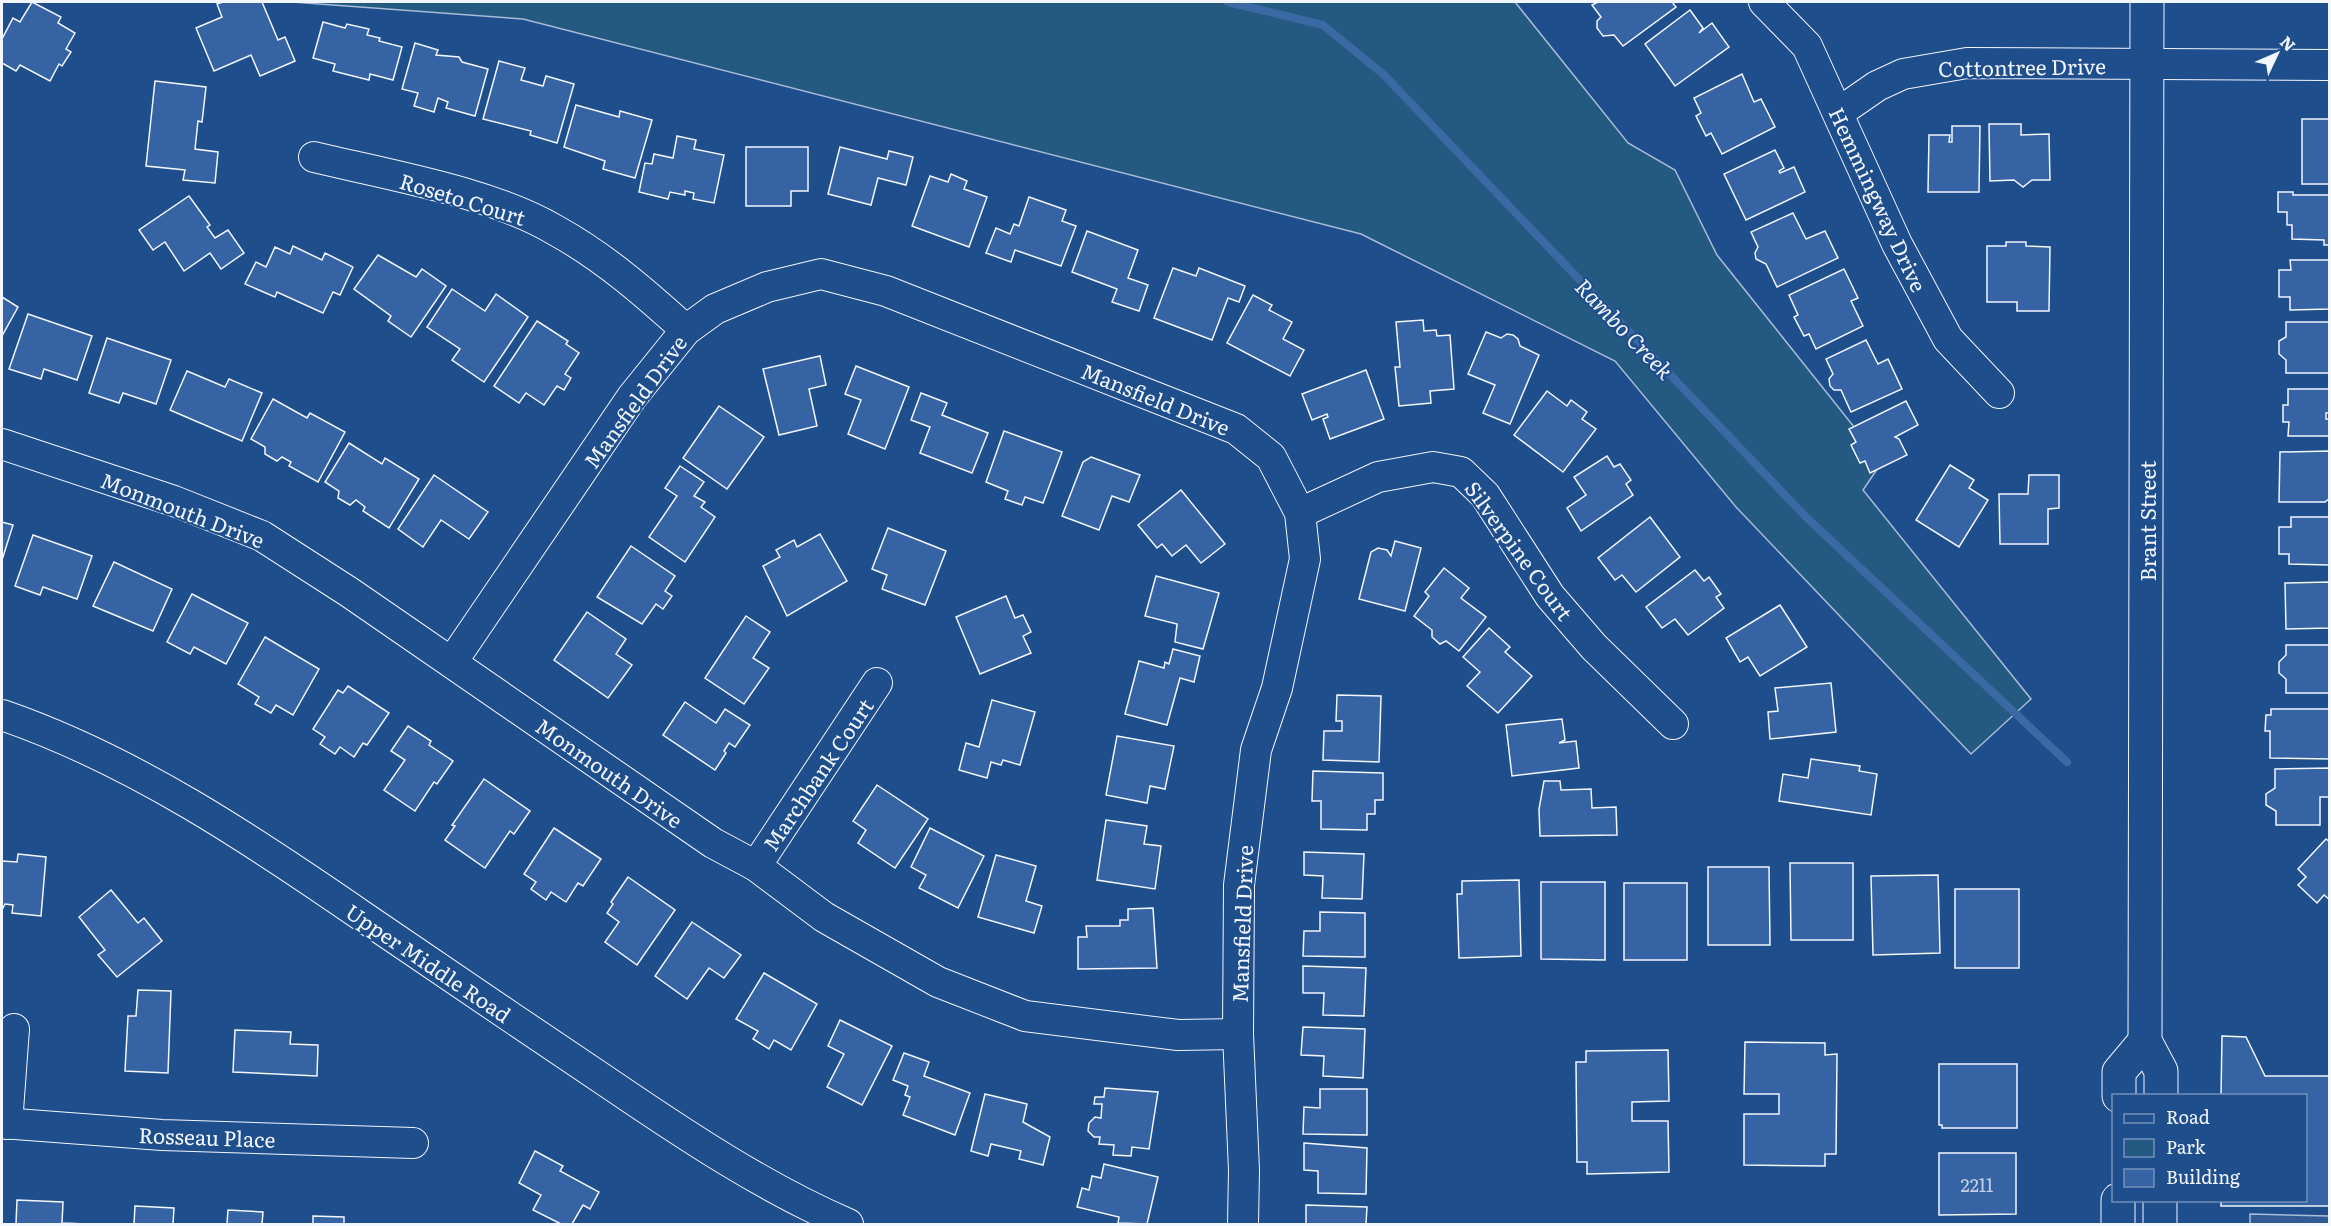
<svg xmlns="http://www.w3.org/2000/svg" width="2331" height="1226" font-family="Literata,serif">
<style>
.green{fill:#245a82;stroke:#a8bbd7;stroke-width:1.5}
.parking{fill:#305b95;stroke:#a8bbd7;stroke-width:1.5}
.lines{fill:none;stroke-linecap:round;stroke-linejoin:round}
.stream{stroke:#3b69a3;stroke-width:8}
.building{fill:#3563a3;stroke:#f2f6ff;stroke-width:1.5}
.minor-casing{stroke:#f2f6ff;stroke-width:32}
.major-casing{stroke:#f2f6ff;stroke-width:35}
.minor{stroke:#1f4e8c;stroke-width:30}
.major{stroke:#1f4e8c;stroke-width:33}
.labels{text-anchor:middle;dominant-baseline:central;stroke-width:4.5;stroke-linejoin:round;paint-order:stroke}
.number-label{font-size:18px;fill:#c3d1e8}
.street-label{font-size:21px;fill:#f2f6ff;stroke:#1f4e8c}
.water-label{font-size:22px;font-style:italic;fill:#f2f6ff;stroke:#1f4e8c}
</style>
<rect width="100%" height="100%" fill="#1f4e8c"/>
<path class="green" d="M292,2h1223l113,141 47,27 42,85 165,207 -19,28 168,209 -60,55 -235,-247 -121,-146 -254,-127 -838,-215z"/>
<path class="parking" d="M2250,1214l79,2v8h-79z"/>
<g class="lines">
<path class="stream" d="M1228,2l95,23 61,50 422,442 261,245"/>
</g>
<g class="building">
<path d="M32,2l29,15 -3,6 17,10 -9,16 5,3 -9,14 -3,-2 -9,17 -30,-16 -4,6 -14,-8v-24l11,-21 7,4z"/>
<path d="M223,2h39l16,38 7,-3 10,24 -35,15 -9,-21 -37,16 -18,-43 26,-11 -5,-13z"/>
<path d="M1598,2h74l4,5 -53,39 -9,-11 -11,1 -6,-8v-7l4,-4 -9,-12z"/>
<path d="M1690,10l13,18 -4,5 13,-10 17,24 -54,39 -30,-42z"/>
<path d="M323,22l22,6 2,-4 22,5 -2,6 13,3 -1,3 23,6 -9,33 -23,-6 -1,6 -36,-9 2,-7 -22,-6z"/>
<path d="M415,43l23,7 -2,5 23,2 3,5 26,7 -13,47 -29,-8 2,-6 -10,-4 -4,14 -20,-6 4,-13 -16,-4z"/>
<path d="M499,61l26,7 -4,12 22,6 3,-10 28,8 -17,59 -27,-8 1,-4 -48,-12z"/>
<path d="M1742,74l12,28 7,-3 14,28 -53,27 -11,-21 -5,3 -10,-20 5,-3 -7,-15z"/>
<path d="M155,81l51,6 -4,35 -4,-1 -3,28 23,3 -3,31 -32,-3 2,-10 -39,-4z"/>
<path d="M576,105l43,12 1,-6 32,9 -17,58 -32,-9 2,-8 -41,-14z"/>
<rect x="2302" y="119" width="28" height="65"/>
<path d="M1989,124h32v11l28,-1 1,46h-18l-9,7 -9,-7 -24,1z"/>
<path d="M1952,126h28l-1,66h-51l1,-57h21l-1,7h3z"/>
<path d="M677,136l19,4 -2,9 30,6 -10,48 -21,-4 1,-6 -9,-2v4l-15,-3 -2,7 -29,-7 6,-29 7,1 2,-10 19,4z"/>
<path d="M746,147h62v44h-17v15h-45z"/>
<path d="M840,147l47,12 2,-8 24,6 -7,28 -28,-7 -7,27 -43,-11z"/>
<path d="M1775,150l9,18 -5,3 1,2 14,-6 11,25 -59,28 -22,-46z"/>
<path d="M951,174l16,7 -3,8 23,8 -18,50 -57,-21 18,-50 18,6z"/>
<path d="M2278,192h15v3h37v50h-6v-5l-32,-1v-14h-5v-13h-9z"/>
<path d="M189,196l21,29 -3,2 8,11 13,-8 16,23 -23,16 -11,-16 -26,18 -19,-29 -12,8 -14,-20z"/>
<path d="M1029,197l37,13 -4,11 14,5 -15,40 -46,-16 -4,12 -25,-9 10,-25 14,6 4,-10 5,2z"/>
<path d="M1793,213l13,26 19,-8 13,27 -61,29 -11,-23 -10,-5 -1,-6 3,-6 -7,-15z"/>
<path d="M1087,231l51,19 -10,28 20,7 -9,26 -27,-9 5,-13 -45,-17z"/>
<path d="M2006,242h20v4l24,1 -1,64h-32v-9h-30v-56h19z"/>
<path d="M293,246l29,14 3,-7 28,14 -13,28 -7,-3 -10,21 -46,-21 -2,5 -30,-13 11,-22 10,5 9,-20 15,7z"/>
<path d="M378,255l38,22 6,-8 24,17 -35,51 -23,-16 3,-5 -37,-27z"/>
<path d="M2290,260h40v49l-40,1v-13h-11v-27h12z"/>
<path d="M1173,268l23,8 3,-8 46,18 -6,16 -11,-4 -16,42 -58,-22z"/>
<path d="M1844,269l14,29 -7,3 12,25 -47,23 -7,-15 -5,2 -10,-19 4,-2 -9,-20z"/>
<path d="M452,289l33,22 11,-17 32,23 -44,65 -32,-22 8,-11 -33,-22z"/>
<path d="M1253,295l19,10 -3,5 23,12 -9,17 21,11 -14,26 -63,-33z"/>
<path d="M2,297l16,10 -16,29z"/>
<path d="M28,314l64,22 -15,44 -33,-11 -3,10 -32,-10z"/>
<path d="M1423,320l1,11 12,-1 1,6 13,-1 4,54 -24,2 1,12 -32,3 -4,-39h5l-4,-45z"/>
<path d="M537,321l31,20 -2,3 13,9 -14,21 6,4 -7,12 -7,-4 -13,19 -18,-12 -7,10 -25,-17z"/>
<path d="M2286,322h44v51h-44v-13l-7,-6v-13l7,-4z"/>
<path d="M1486,332l15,6 6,-4 6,1 5,4 2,7 19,9 -29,69 -27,-11 12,-28 -27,-11z"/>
<path d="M107,338l64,22 -15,44 -33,-11 -4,10 -30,-10z"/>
<path d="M1866,340l12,24 10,-5 14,30 -51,23 -10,-22h-7l-4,-4 -1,-7 4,-5 -7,-15z"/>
<path d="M820,356l6,29 -17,4 8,37 -38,9 -16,-66z"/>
<path d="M856,366l53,21 -24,62 -37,-15 13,-34 -16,-6z"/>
<path d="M1366,370l18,49 -54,20 -7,-20 5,-2 -1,-3 -15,6 -10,-26z"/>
<path d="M187,371l38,16 4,-8 33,14 -20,48 -72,-31z"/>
<path d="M2288,389h42v24h-4v6h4v17h-42l1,-14h-6v-17h5z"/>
<path d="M1547,391l20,15 4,-6 16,12 -5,7 14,10 -33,43 -49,-37z"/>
<path d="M921,393l26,10 -5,12 46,18 -16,40 -52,-20 10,-26 -19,-7z"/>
<path d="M273,399l34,19 3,-5 35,19 -27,50 -29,-16 2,-4 -9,-5 -5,4 -12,-7v-7l-14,-8z"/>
<path d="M1906,401l12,24 -23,12 4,2 8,16 -37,18 -5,-12 -5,2 -9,-18 5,-3 -7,-13z"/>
<path d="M719,406l45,31 -37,52 -44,-31z"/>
<path d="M1004,431l58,21 -19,51 -18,-6 -3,8 -17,-6 3,-8 -22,-9z"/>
<path d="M349,443l33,21 3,-6 34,21 -30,49 -26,-17 2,-4 -9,-7 -6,5 -12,-7 1,-7 -14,-9z"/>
<path d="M2330,451v47l-5,4h-46l1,-50z"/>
<path d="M1607,456l7,11 6,-3 11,16 -5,4 7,11 -52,36 -14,-23 19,-13 -12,-18z"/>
<path d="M1091,457l49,18 -11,27 -17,-6 -13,34 -37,-14 21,-54z"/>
<path d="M1950,465l24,15 -5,8 19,12 -29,47 -43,-27z"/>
<path d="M680,466l24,16 -10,14 11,6 -4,5 14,10 -30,45 -36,-25 28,-41 -12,-8z"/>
<path d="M434,475l54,37 -19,27 -28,-19 -18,27 -25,-18z"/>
<path d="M2029,475h30v33l-11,1v35h-48l-1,-50h29z"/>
<path d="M1181,490l44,54 -24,19 -15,-18 -14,11 -10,-12 -5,4 -19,-23z"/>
<path d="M1650,517l30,40 -44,35 -14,-17 -7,5 -17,-22z"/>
<path d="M2291,517h39v48l-41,-1v-10h-10v-27h12z"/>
<path d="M2,522l11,3 -11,35z"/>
<path d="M888,528l58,23 -21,54 -43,-16 5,-14 -15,-6z"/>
<path d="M820,534l27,47 -60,35 -24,-50 17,-9 -4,-7 18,-10 3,7z"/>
<path d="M33,535l59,21 -15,43 -34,-12 -3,8 -25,-9z"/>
<path d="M1395,541l26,7 -16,63 -46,-12 12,-47 7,-4 9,2 4,6z"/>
<path d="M631,546l44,30 -10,15 7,5 -9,13 -7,-5 -14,20 -45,-27z"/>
<path d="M114,562l58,27 -19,42 -60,-25z"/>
<path d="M1444,568l25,20 -8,10 25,19 -27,34 -13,-10 -6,3 -8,-7v-7l-18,-14 15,-20 -4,-4z"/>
<path d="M1695,570l9,11 5,-4 12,17 -5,3 8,11 -36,27 -13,-16 -13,9 -16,-21z"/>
<path d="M1156,576l63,17 -16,56 -28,-7 2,-18 -32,-8z"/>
<path d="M2330,582v46l-44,1 -1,-46z"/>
<path d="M192,594l56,29 -22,41 -32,-17 -4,7 -23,-12z"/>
<path d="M1006,596l9,22 8,-3 8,17 -8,4 8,17 -51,21 -24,-57z"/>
<path d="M1780,605l27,42 -47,29 -12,-19 -8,5 -14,-24z"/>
<path d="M587,612l39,27 -10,15 16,11 -24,33 -54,-38z"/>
<path d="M746,616l24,16 -17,26 16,10 -25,36 -39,-26z"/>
<path d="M1489,628l21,19 -5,5 27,24 -34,37 -31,-27 13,-14 -17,-15z"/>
<path d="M265,637l54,32 -26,46 -17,-10 -5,8 -16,-9 4,-7 -21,-13z"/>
<path d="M2286,645h44l-1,48h-43v-14l-7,-6v-11l7,-7z"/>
<path d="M1173,649l27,7 -6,26 -14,-4 -13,47 -42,-11 14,-53 25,7 1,-6 4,2z"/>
<path d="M1831,683l5,49 -66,7 -2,-27 10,-1 -3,-23z"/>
<path d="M348,686l41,27 -22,32 -4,-2 -9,14 -14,-10 -5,7 -15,-10 5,-7 -12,-8 25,-39 5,3z"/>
<path d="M1337,695l44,1 -2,66 -56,-2 1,-29h18v-10h-6z"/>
<path d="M992,700l43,12 -15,53 -17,-5 -2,5 -10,-3 -4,16 -28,-8 7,-27 13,4z"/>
<path d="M685,702l31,21 9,-14 25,16 -15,22 -6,-4 -5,8 2,2 -11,17 -52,-35z"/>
<path d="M2271,709h59v50l-60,-1v-27h-5l1,-16h5z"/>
<path d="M1562,719l3,21 -6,3 17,-2 3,27 -67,8 -6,-51z"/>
<path d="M408,726l23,15 -2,4 24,16 -16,23 -3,-2 -19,29 -31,-21 21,-30 -14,-9z"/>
<path d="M1117,736l57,10 -9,43 -15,-3 -3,17 -41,-8z"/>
<path d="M1811,759l49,7 -1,5 18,3 -6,41 -92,-14 4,-27 25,4z"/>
<path d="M2330,768v29h-10v28h-44v-14l-10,-6v-11l9,-6v-19z"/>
<path d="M1313,771l70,2v27h-8v14h-8v16l-46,-1v-28h-9z"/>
<path d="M484,779l46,32 -16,23 -4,-3 -25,37 -40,-28 10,-14 -3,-1z"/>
<path d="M1544,781h16l1,9 30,-1 1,19 24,-1 1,28 -77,1 -1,-27z"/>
<path d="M877,785l51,34 -33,49 -37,-25 8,-13 -13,-9z"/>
<path d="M1106,820l41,6 -3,18 17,2 -6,43 -58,-9z"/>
<path d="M554,828l47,31 -18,27 -5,-3 -12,19 -15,-10 -5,8 -15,-11 5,-7 -12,-8z"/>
<path d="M930,828l54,28 -26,52 -39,-20 7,-13 -15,-8z"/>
<path d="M2326,839l4,3v58l-6,-5 -7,8 -19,-18 8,-8 -8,-8z"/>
<path d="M1304,852l60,2 -2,45 -40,-1 1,-22 -19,-1z"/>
<path d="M18,854l28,3 -5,59 -29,-3 1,-8 -8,-1 -3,6v-49l15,1z"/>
<path d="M996,855l40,11 -10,35 16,5 -8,27 -56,-16z"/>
<path d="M1790,863h63v77h-62z"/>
<path d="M1708,867h61l1,78h-62z"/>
<path d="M1938,875l2,78 -67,2 -2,-79z"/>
<path d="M628,877l47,33 -38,55 -32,-23 14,-20 -12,-9 6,-9 -2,-2z"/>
<path d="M1519,880l2,76 -62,2 -2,-64h5v-13z"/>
<path d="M1541,882h64v78l-64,-1z"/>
<rect x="1624" y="883" width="63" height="77"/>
<rect x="1955" y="889" width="64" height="79"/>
<path d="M111,890l27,33 6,-5 18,23 -45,36 -19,-22 7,-5 -26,-33z"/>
<path d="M1153,908l4,60 -79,1v-32h9l-1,-11h34v-6h8v-11z"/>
<path d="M1320,912l45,1v44l-62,-1 1,-25h16z"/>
<path d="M692,922l49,33 -17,23 -15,-10 -22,31 -32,-23z"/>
<path d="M1303,966l63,2 -2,48 -41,-1 1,-22h-21z"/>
<path d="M764,973l53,31 -26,46 -17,-10 -5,9 -16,-10 5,-8 -22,-12z"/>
<path d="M138,990l33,1 -3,82 -43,-2 3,-55h8z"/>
<path d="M840,1020l52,26 -30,59 -35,-18 17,-33 -16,-8z"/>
<path d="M1303,1027l62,2 -2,49 -40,-2 1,-20 -23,-1z"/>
<path d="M235,1030l56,2 -1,12 28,1 -1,31 -84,-4z"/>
<path d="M2222,1036l24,1 19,39h65v130h-109v-6h85v-104h-85z"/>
<path d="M1745,1042l80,1v12l12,-1 -1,100h-11v12l-81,-1v-51h35v-20h-35z"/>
<path d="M1668,1050l1,51 -37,1v19h36l1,51 -82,2v-12h-10l-1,-100h10v-11z"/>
<path d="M904,1053l25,9 -5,14 46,17 -15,42 -52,-20 7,-18 -5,-2 3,-9 -15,-6z"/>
<path d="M1939,1064h78v64h-75v-3h-3z"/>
<path d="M1105,1088l53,4 -9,57 -17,-2 -1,9 -18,-1 1,-10 -15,-1 1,-7h-6l-6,-6 1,-8 6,-6 6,1 1,-14h-8l1,-7h9z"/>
<path d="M1320,1089h47v46l-64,-1 1,-27 16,1z"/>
<path d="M985,1094l42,10 -4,18 27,15 -7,28 -24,-6 2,-8 -30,-7 -3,12 -17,-5z"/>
<path d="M1304,1143l63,5 -1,46 -48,-1v-22l-14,-1z"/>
<path d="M535,1151l28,15 -3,5 39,21 -9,17 -7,-4 -11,19h-11l-28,-14 8,-15 -22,-12z"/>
<path d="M1939,1153h77v61l-77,1z"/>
<path d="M1104,1164l54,13 -11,47 -29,-1 1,-6 -42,-10 5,-19 7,2 3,-14 9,2z"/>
<path d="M17,1200l46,2 -1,21 25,1h-71z"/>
<path d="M1306,1205l61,2 -1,17h-60z"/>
<path d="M135,1206l39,2 -1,16h-39z"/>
<path d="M228,1210l35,2 -1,12h-35z"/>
<path d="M313,1216l31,1v7h-31z"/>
</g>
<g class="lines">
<g class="minor-casing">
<g id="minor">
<path d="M1764,2l43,44 90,198 51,95 51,54"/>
<path d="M1838,113l39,-27 26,-12 64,-11 363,2"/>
<path d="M314,157c74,18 177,35 241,73 49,27 90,63 131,100"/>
<path d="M2,444l172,57 88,35 87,56 364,251 43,23 68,51 114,65 87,34 153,19 60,-1"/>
<path d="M1300,513l78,-36 55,-10 28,5 24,23 65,101 44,51 79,77"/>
<path d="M452,662l180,-265 54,-67 29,-21 52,-22 54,-13 65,17 350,138 35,28 29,56 5,46 -28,129 -21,62 -17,135 -1,149 6,136 -1,54"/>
<path d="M2,715c131,45 250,125 363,203 83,57 165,112 248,168 75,51 152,102 235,138"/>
<path d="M756,866l121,-183"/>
<path d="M2,1123l160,12 251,8"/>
<path d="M7,1124l7,-95"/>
</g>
</g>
<g class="major-casing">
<g id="major">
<path d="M2147,2l-2,1039 16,30v25"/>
<path d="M2119,1096v-24l26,-31"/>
<path d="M2118,1224v-24"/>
<path d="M2160,1224v-24"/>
</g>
</g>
<use href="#minor" class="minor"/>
<use href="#major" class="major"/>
</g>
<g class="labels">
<g class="number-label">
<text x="1977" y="1184">2211</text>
</g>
<g class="street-label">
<text transform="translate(2022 66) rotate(-1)">Cottontree Drive</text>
<text transform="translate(463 198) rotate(17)">Roseto Court</text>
<text transform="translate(1879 199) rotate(65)">Hemmingway Drive</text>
<text transform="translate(1156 398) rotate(22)">Mansfield Drive</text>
<text transform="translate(634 401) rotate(-54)">Mansfield Drive</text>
<text transform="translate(183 509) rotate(21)">Monmouth Drive</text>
<text transform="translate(2146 521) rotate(-90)">Brant Street</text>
<text transform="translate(1520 550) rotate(54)">Silverpine Court</text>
<text transform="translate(610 772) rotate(35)">Monmouth Drive</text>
<text transform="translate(817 774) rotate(-56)">Marchbank Court</text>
<text transform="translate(1241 924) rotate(-88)">Mansfield Drive</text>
<text transform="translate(429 962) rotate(34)">Upper Middle Road</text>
<text transform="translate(207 1136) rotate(2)">Rosseau Place</text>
</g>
<g class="water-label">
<text transform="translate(1625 328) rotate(46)">Rambo Creek</text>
</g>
</g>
<rect width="2331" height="1226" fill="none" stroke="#f2f6ff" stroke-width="6"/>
<rect x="2112" y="1094" width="195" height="108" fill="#1f4e8c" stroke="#7391ba" stroke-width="1.5"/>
<rect x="2124" y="1114" width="30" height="9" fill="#1f4e8c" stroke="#7391ba" stroke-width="1.5"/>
<text x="2166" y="1124" font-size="18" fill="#f2f6ff">Road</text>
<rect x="2124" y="1139" width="30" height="18" fill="#245a82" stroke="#7391ba" stroke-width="1.5"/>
<text x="2166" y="1154" font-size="18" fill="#f2f6ff">Park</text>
<rect x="2124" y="1169" width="30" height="18" fill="#3563a3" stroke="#7391ba" stroke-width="1.5"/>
<text x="2166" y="1184" font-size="18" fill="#f2f6ff">Building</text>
<g transform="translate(2277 54) rotate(46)" stroke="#1f4e8c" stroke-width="4.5" paint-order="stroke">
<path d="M0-4.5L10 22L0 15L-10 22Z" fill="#f2f6ff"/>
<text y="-9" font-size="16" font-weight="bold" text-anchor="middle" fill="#f2f6ff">N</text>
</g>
</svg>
